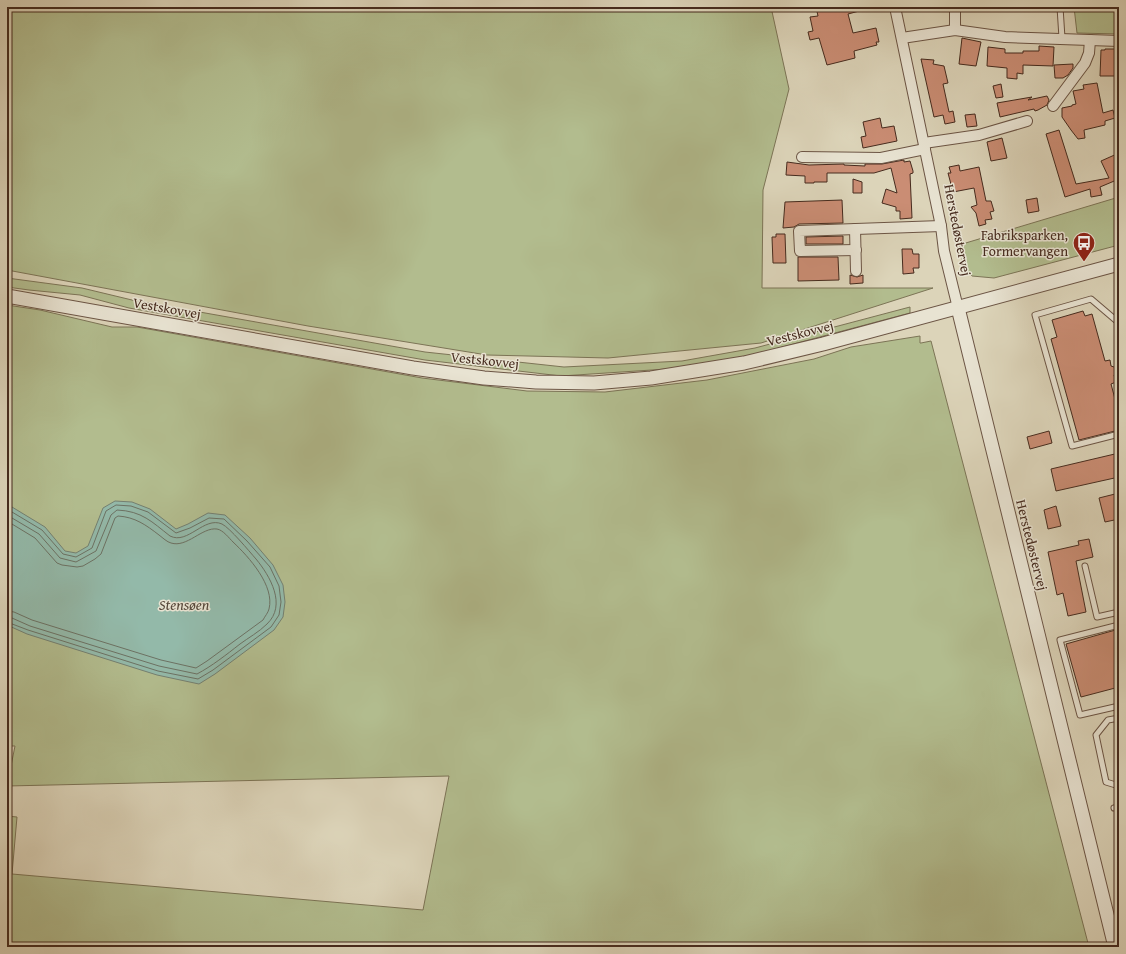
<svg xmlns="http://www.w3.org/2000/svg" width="1126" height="954" font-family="'Gentium Book Plus',serif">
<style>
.green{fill:#b2bc8e;stroke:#7c7456}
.water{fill:#93b9a9;stroke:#748071}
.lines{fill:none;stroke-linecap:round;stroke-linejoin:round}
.shore{stroke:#6c7264;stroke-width:1}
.building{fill:#ca8d74;stroke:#462b1e}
.service-casing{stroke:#6c5545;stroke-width:7}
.minor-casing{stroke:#6c5545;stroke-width:12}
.tertiary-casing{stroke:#6c5545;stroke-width:15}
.service{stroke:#e8e3d2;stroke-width:5}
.minor{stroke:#e8e3d2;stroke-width:10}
.tertiary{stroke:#e8e3d2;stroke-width:13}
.labels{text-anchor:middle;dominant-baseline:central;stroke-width:3;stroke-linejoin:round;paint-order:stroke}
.street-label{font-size:14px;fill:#462b1e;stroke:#e8e3d2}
.poi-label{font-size:14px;fill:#462b1e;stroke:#e8e3d2;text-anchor:end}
.water-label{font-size:15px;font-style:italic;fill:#55473a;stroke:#e8e3d2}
</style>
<rect width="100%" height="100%" fill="#dcd4b9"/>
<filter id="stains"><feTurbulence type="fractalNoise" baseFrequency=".005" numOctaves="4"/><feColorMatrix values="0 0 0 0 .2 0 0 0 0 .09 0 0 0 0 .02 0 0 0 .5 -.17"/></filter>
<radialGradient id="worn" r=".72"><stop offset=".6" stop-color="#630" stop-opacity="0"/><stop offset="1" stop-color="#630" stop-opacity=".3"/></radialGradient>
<g class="green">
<path d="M7,7h764l18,82 -26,101 -1,98h171l-172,55 -153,15 -121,-3 -179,-29 -301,-56z"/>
<path d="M1074,7h45v27l-42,-1z"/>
<path d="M1119,197v48l-125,33 -22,-2 -8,-8 -5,-23z"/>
<path d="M7,278l75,10 50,12 293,52 139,15 118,-6 73,-13 155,-41v6l-154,41 -74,14 -121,8 -136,-16 -296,-52 -49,-13 -51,-5 -22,-3z"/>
<path d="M7,305l33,5 72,17h25l285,51 105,13 78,1 102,-12 107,-21 37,-12 69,-11v7h1l10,-2 158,606h-1082v-131l10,1 -5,57 411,36 26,-134 -442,10 8,-40h-8z"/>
</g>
<path class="water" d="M115,501l17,1 18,7 26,20 12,-5 20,-11 17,2 25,23 23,27 10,20 2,17 -2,15 -9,13 -59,44 -16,10 -42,-9 -130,-41 -20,-9v-120l5,2 33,20 20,24 11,2 12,-7 15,-38z"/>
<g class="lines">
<g class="shore">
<path d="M7,509l35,21 21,24 13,3 16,-9 14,-37 10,-6 15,1 17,6 28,21 14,-5 19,-10 15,1 23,22 23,26 9,19 2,16 -2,13 -8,12 -58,43 -15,9 -40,-8 -130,-41 -21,-8"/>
<path d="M7,515l32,19 21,24 16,4 20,-11 15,-36 6,-5c25,1 35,12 53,26 18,9 34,-20 52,-12 8,4 27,27 34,35 14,17 31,46 11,65 -8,8 -19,14 -27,20 -14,11 -28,22 -43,30l-38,-8 -129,-40 -18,-8 -5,-1"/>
<path d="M7,521l28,17 22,25 5,2 15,2 6,-1 12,-7 6,-5 14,-36 3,-2c17,1 28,9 41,19 4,3 8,7 12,8 16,5 31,-16 46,-14 6,1 12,9 16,13 16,15 42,44 36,67 -1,4 -4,7 -6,11l-56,41 -11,7 -35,-8 -129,-40 -18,-8 -7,-1"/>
</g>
</g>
<g class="building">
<path d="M816,7h47v3l-15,4 5,19 23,-5 3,14h-3l1,3 -23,6 1,7 -28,7 -8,-27 -9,2 -2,-8 5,-1 -3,-14 8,-1z"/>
<path d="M962,38l19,4 -5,24 -17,-2z"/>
<path d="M1039,46l15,1 -1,19 -30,-1v9l-6,-1v6l-10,-1v-10l-20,-2 1,-19 17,2v4h18v-2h16z"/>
<path d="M1105,49h14v27h-19l1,-26h4z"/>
<path d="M921,59l13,1 -1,4 11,2 4,17 -5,1 6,28 4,-1 2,11 -10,2 -2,-9 -9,2z"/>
<path d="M1073,64v4l-5,7 -5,3h-8l-1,-13z"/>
<path d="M1097,83l6,30 10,-3 2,8 -10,3v4l-21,5 1,8 -7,1 -7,-9 -9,-13v-9l10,-2v-1l4,-1 -3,-13 11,-2 -1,-4z"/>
<path d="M1001,84l2,13 -7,1 -3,-12z"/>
<path d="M1047,96l2,4 -2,5 -9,5 -3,1 -1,-2 -34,8 -3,-14 35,-6 -4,3z"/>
<path d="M975,114l2,12 -10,1 -2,-12z"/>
<path d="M880,118l2,10 12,-2 3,15 -34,7 -2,-11 5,-1 -3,-14z"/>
<path d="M1059,130l17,54 33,-6 -8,-17 18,-8v26l-19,8 2,8 -11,2 -1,-8 -25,8 -19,-63z"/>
<path d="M1002,138l5,20 -16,3 -4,-19z"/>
<path d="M904,160v2l6,-1 3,10v2l-3,1 2,44 -12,1v-8h-4v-4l-14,-4 4,-14 11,4 -6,-25 -17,5h-47v9h-13v1h-9v-7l-19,-1 1,-13 22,3 35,-1v1l21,1v-2h17z"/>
<path d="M959,165l1,6 19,-4 7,34h5l3,10 -4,1 2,7 -7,1 1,4 -7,2 -3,-13 -5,-6 6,-2 -3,-17 -21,4 -5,-19h3l-2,-6z"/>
<path d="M853,179l9,3v11h-9z"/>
<path d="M1037,198l2,13 -11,2 -2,-13z"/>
<path d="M842,200l1,23 -44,1 -5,3 -11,1 2,-26z"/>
<path d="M776,234h9l1,29h-13l-1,-26h4z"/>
<path d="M843,236v8h-37v-7z"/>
<path d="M902,249h10l1,5h6v14h-6l1,5 -11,1z"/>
<path d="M798,257h40l1,23 -41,1z"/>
<path d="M850,275l7,2 6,-2v8l-13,1z"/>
<path d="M1083,311l2,5 7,-2 13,47 5,-1 1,6 6,2 -1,5 -2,2 2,7 -5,2 8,30v16l-40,10 -28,-101 6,-2 -5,-17z"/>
<path d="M1049,431l3,12 -22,6 -3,-12z"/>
<path d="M1119,453v24l-63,14 -5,-22z"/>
<path d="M1119,493v26l-14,3 -6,-24z"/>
<path d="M1056,506l5,20 -13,3 -4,-19z"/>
<path d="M1089,539l4,18 -17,4 10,51 -18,4 -5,-23 -6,2 -9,-43 31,-7 -1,-4z"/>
<path d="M1119,629v58l-38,10 -15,-53z"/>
</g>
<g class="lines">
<g class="service-casing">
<g id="service">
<path d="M1060,7l2,31"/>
<path d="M1119,327l-1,-5 -27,-23 -56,16 37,131 47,-12"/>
<path d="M1085,566l12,51 22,-5"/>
<path d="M1119,625l-59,15 20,75 39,-9"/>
<path d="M1119,718l-11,2 -12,15 10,47 13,4"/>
<path d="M1114,808l5,-1"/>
</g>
</g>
<g class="minor-casing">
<g id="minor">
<path d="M895,7l46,219 3,25 14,57"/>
<path d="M955,30v-23"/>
<path d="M902,38l53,-8 50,7 114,4"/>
<path d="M1053,106l32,-43 4,-10 1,-13"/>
<path d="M924,143l55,-8 48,-14"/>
<path d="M802,157l79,1 44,-9"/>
<path d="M855,229l1,42"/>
<path d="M856,250l-56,1 -1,-20 142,-5"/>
</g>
</g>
<g class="tertiary-casing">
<g id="tertiary">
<path d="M7,296l406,72 71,10 52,4 58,1 57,-5 93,-15 79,-19 296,-80"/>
<path d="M958,308l157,639"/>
</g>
</g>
<use href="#service" class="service"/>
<use href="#minor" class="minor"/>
<use href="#tertiary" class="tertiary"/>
</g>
<defs>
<g id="bus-pin" transform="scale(1.15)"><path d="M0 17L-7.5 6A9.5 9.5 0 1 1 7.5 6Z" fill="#8f2418" stroke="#e8e3d2"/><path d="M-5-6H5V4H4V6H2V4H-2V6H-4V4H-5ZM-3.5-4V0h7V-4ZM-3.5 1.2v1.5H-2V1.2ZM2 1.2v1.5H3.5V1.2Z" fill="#fff"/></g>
</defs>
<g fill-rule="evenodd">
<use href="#bus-pin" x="1084" y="243"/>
</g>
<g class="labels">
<g class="street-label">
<text transform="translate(958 230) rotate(79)">Herstedøstervej</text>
<text transform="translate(167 308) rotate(10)">Vestskovvej</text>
<text transform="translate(800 333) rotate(-14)">Vestskovvej</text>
<text transform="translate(485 360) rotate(6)">Vestskovvej</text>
<text transform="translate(1032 545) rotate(76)">Herstedøstervej</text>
</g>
<g class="poi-label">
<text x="1068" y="235">Fabriksparken,<tspan x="1068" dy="16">Formervangen</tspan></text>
</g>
<g class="water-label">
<text x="184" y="604">Stensøen</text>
</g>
</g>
<rect width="1126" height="954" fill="none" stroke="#dcd4b9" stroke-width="24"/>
<rect x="8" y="8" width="1110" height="938" fill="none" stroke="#462b1e" stroke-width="2"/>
<rect x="12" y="12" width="1102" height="930" fill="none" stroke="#462b1e"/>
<rect width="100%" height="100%" filter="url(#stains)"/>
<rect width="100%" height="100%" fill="url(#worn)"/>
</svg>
